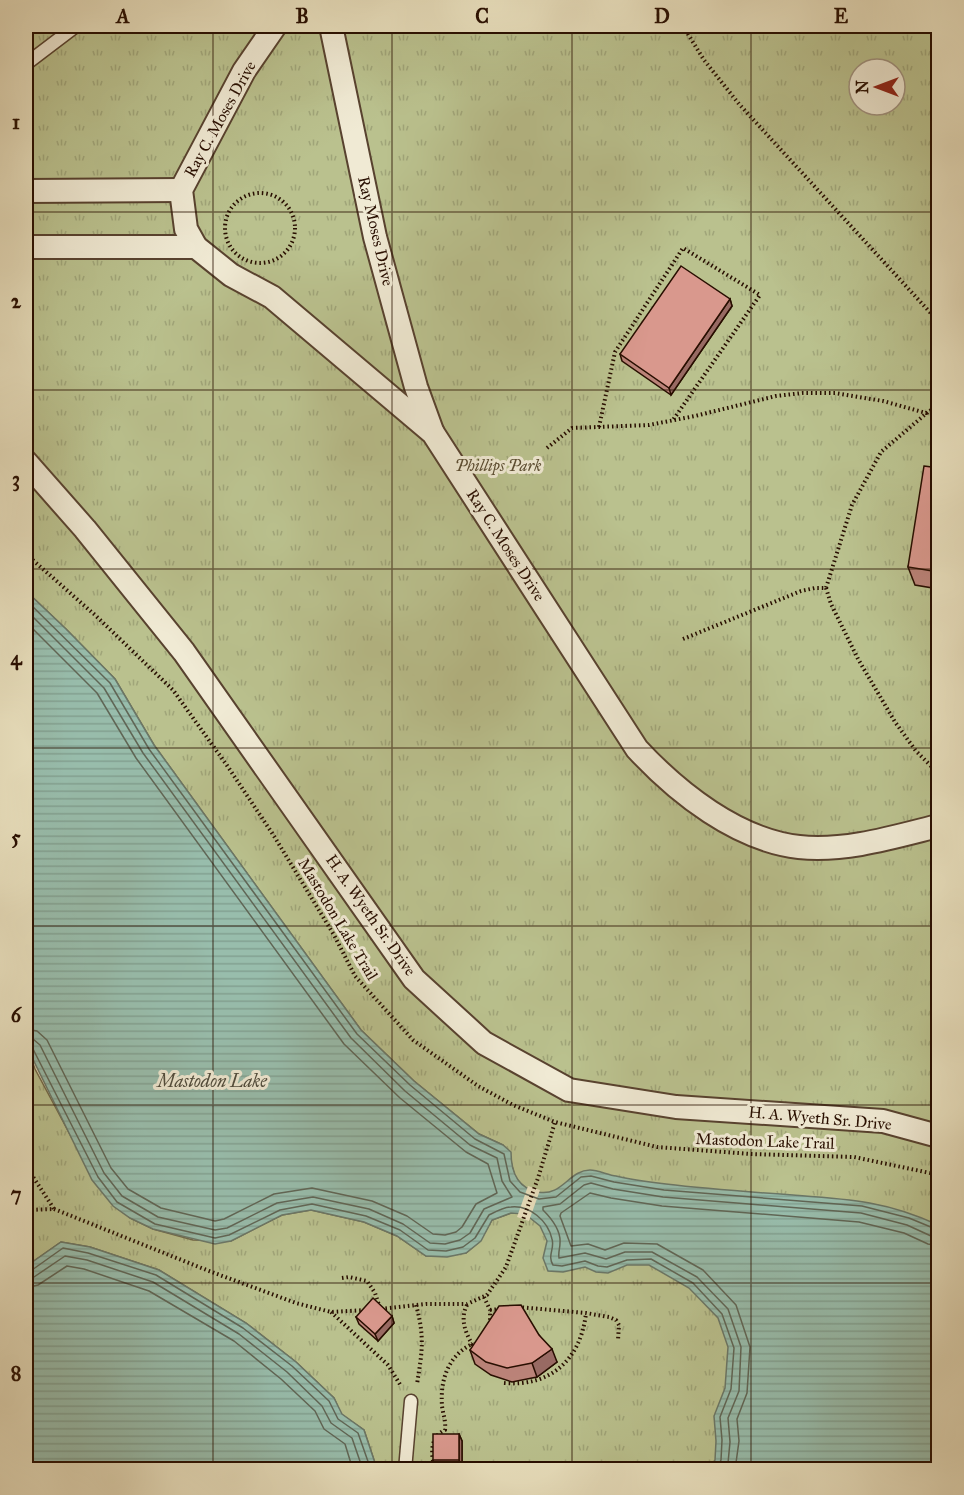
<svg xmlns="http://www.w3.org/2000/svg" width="964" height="1495" font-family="'IM FELL Great Primer',serif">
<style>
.park{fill:url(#park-tufts);stroke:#716847;stroke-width:1.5;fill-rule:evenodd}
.water{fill:url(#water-rules);stroke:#6b7767;stroke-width:1.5}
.pier{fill:#e8dfbd}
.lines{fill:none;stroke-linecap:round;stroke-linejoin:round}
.shore{stroke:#606656;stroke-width:1.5}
.lane-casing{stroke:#58422f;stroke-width:15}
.street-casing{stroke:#58422f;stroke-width:26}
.path{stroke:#280e00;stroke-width:4;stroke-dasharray:1.5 3;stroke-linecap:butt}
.lane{stroke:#f0ead4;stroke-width:12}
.street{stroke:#f0ead4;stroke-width:22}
.wall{fill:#bb8379;stroke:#280e00;stroke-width:1.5}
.shaded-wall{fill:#986a63;stroke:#280e00;stroke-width:1.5}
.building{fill:#d9988d;stroke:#280e00;stroke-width:1.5}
.grid{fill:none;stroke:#280e00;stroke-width:1.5;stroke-opacity:0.55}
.labels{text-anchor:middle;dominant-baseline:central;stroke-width:6;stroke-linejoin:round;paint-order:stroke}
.street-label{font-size:16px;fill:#280e00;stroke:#f0ead4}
.park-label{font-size:16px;font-style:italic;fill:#5b4d32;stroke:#f0ead4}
.water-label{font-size:18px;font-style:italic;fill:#4f4b3c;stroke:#f0ead4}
.neatline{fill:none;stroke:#280e00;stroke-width:2}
.grid-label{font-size:20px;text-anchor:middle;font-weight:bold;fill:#280e00}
</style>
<defs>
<pattern id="park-tufts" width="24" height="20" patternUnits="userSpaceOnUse" patternTransform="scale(1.5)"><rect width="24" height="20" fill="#bac18e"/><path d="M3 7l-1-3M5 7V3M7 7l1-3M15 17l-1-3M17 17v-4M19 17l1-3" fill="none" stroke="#a0a579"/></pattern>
<pattern id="water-rules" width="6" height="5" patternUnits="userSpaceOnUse" patternTransform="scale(1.5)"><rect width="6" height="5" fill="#98bdac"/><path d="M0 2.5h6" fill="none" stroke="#83a192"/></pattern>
</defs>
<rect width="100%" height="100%" fill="#e8dfbd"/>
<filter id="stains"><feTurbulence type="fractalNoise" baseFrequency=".00333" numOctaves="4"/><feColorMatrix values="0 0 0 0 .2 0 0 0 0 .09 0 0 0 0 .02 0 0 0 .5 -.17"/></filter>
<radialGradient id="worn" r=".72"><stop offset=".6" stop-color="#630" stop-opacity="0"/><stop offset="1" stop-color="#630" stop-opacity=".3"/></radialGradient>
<path class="park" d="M26,26h912v1443h-561l-13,-39 -23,-16 -7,-16 -38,-36 -50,-39 -87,-53 -69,-23 -29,-5 -33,23h-2v-220l9,24 37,69 58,80 23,11 40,11 38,1 51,-26 29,-5 53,12 33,14 29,20 40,-3 14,-12 12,-21 19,-7 22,-23 -10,-3 -8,-10 -4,-15 -8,-17 -24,-11 -65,-53 -53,-51 -207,-285 -39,-66 -49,-50 -40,-38zM859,69h36v36h-36z"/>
<g class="water">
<path d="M26,591l40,38 49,50 39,66 207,285 53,51 65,53 24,11 8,7c0,20 6,36 27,40 24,5 31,-22 52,-22 8,0 18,5 26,6 16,4 33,6 50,8 42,5 84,8 127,11 55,4 94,6 145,30v244h-229l6,-9 1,-19 -2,-25 11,-28 3,-41 -10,-29 -29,-30 -40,-23h-22l-19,8 -12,-1 -11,-5 -22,5 -15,-1 -5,-13 4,-17 -7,-15 -15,-12 -14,-1 -19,7 -11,21 -15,12 -19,4 -21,-1 -29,-20 -33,-14 -53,-12 -29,5 -51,26 -16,3 -62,-15 -23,-11 -17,-12 -21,-26 -66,-135z"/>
<path d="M61,1242l29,5 69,23 87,53 50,39 38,36 8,16 22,16 13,39 -298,1 -5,-3h-37l-11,2v-204h2z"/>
</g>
<path class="pier" d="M528,1186l12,4 -11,31 -12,-4z"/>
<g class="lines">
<g class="shore">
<path d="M26,600l84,83 39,66 208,285 53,51 65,54 29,15 6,27 10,11 19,7 17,-2 25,-20 10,-1 23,6 50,8 198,16 47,12 29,12"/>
<path d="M26,610l78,78 39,65 208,285 54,53 65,54 27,13 5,23 10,16 -28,12 -14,24 -10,7 -15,4 -15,-1 -27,-19 -34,-15 -56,-12 -36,6 -50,25 -12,2 -57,-13 -36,-21 -18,-23 -64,-128 -7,-6 -7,-1"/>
<path d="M26,622l71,71 39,65 208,286 56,54 66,54 22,12 9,29 -21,11 -14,23 -6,5 -11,3 -12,-1 -26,-18 -35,-15 -60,-13 -38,6 -50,25 -9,2 -54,-13 -33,-19 -17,-21 -64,-128 -10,-9 -11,-2"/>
<path d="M26,1045l7,4 65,128 19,25 38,22 60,14 14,-3 51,-25 32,-6 54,12 34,14 28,20 18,1 17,-4 12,-9 14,-23c6,-3 15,-8 22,-8 19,-2 37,14 41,32 3,10 -5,16 1,26l9,1 23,-5 13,5 9,1 20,-7 24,-1 42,24 29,31 12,34 -3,41 -11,28 2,23 -1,20 -5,10"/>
<path d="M26,1271l6,-1 31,-22 25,5 68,22 87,53 49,38 37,35 9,18 20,14 13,37"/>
<path d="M26,1278l8,-1 31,-21 22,4 66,22 86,52 48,38 35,34 9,17 21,15 11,32"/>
<path d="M26,1288l12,-3 29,-19 17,3 65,22 85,50 47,38 34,32 9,18 21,15 8,26"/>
<path d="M725,1470l3,-7 2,-21 -2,-24 11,-27 2,-44 -13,-38 -31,-32 -45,-25h-27l-19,7 -21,-6 -26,5c-1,-6 1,-9 1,-15 1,-12 -9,-25 -17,-33v-3l17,-3 24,-19 7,-2 22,6 50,8 198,16 46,12 24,11 7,1"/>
<path d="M735,1470l4,-29 -2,-22 10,-26 3,-46 -14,-42 -33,-35 -46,-26 -33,-1 -19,7 -17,-6 -17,2 -11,-30 1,-3 29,-20 21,5 51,8 197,16 45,11 24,11 10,2"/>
</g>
<g class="lane-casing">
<g id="lane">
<path d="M26,64l50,-38"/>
<path d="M405,1470l6,-69"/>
</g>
</g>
<g class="street-casing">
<g id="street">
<path d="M275,26l-31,45 -63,119 5,39 10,18 35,28 41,22 161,136 204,316c41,44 100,91 162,98 46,5 95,-10 139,-21"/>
<path d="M331,26l44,211 41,150 16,44"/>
<path d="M26,191l155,-1"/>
<path d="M26,247h170"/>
<path d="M26,462l59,67 99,123 230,327 70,64 85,47 107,17 207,14 55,15"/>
</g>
</g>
<g class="path">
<path d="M683,26l21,34 35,44 199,217"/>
<circle cx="260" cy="228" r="35"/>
<path d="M599,427l16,-75 68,-104 77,47 -87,125"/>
<path d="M547,448l25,-20 77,-3 46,-9 81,-20 27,-3h32l48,8 43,12 12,-7"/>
<path d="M26,554l69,61 78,75 53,74 48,72 60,99 21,41 58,64 65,46 35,19 42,17 102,25 94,7 103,3 76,16 8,4"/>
<path d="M826,588l5,16 27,55 37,63 21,29 22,22"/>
<path d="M683,639l118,-48 14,-3h11l26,-83 29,-53 47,-40"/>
<path d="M26,1166l28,43 -28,1"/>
<path d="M54,1209l155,62 87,32 35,9 36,-2"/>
<path d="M342,1278l7,-1 18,4 8,12 5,15"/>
<path d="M484,1297l6,13v12"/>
<path d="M416,1305c9,32 6,48 1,79"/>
<path d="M467,1305c-7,13 -2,27 5,39l1,-1"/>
<path d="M518,1307l68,6 23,4 7,3 3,5 -1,15"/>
<path d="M381,1309l45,-5h41l20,-9 19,-28 32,-89 17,-56"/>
<path d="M490,1310l11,-1"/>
<path d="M331,1312l57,53 13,21"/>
<path d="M504,1383c47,4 77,-24 82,-70"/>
<path d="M435,1470c-4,-15 -6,-33 10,-40 1,-9 -2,-16 -3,-24 -2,-26 6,-50 30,-62"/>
</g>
<use href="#lane" class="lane"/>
<use href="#street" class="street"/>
</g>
<g class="wall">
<path d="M730,299l2,7 -61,89 -49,-34 -2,-7z"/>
<path d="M939,468v121l-24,-4 -7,-18z"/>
<path d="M392,1316l2,7 -16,18 -19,-17 -3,-7z"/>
<path d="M539,1335l18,27 -20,15 -25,5 -21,-7 -16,-11 -5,-14z"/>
<path d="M459,1434l3,7v26h-27l-2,-7z"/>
</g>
<g class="shaded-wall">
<path d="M730,299l2,7 -61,89 -2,-7z"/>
<path d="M392,1316l2,7 -16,18 -3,-7z"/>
<path d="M552,1349l5,13 -20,15 -5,-14z"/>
<path d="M459,1434l3,7v26l-3,-7z"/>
</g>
<g class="building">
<path d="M681,266l49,33 -61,89 -49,-34z"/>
<path d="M924,466l15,2v104l-31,-5z"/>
<path d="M373,1298l19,18 -17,18 -19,-17z"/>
<path d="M521,1305l18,30 13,14 -20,14 -25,5 -21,-6 -16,-12 29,-44z"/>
<rect x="433" y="1434" width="26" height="26"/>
</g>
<path class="grid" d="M213,26v1444M392,26v1444M572,26v1444M751,26v1444M26,212h912M26,390h912M26,569h912M26,748h912M26,926h912M26,1105h912M26,1283h912"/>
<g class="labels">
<g class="street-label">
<text transform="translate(220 119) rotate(-61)">Ray C. Moses Drive</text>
<text transform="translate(376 231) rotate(77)">Ray Moses Drive</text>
<text transform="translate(506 545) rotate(57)">Ray C. Moses Drive</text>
<text transform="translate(371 915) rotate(55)">H. A. Wyeth Sr. Drive</text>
<text transform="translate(338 919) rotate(59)">Mastodon Lake Trail</text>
<text transform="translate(820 1118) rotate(5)">H. A. Wyeth Sr. Drive</text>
<text transform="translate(765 1141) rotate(2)">Mastodon Lake Trail</text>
</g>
<g class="park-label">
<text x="498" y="465">Phillips Park</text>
</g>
<g class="water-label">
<text x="212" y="1081">Mastodon Lake</text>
</g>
</g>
<rect width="964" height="1495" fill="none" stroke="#e8dfbd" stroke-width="66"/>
<g transform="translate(877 87) rotate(270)"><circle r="28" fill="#f0ead4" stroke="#a0927f" stroke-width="1.5"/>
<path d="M0-4.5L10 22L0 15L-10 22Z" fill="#8f2418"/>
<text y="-9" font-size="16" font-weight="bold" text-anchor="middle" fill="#280e00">N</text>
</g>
<rect x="33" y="33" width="898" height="1429" class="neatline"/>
<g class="grid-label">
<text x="123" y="23">A</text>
<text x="302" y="23">B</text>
<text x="482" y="23">C</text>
<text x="662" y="23">D</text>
<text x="841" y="23">E</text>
<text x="16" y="129">1</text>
<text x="16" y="308">2</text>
<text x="16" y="486">3</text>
<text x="16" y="665">4</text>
<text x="16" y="844">5</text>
<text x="16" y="1022">6</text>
<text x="16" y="1201">7</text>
<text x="16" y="1380">8</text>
</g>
<rect width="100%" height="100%" filter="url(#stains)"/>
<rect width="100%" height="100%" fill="url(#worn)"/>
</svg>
